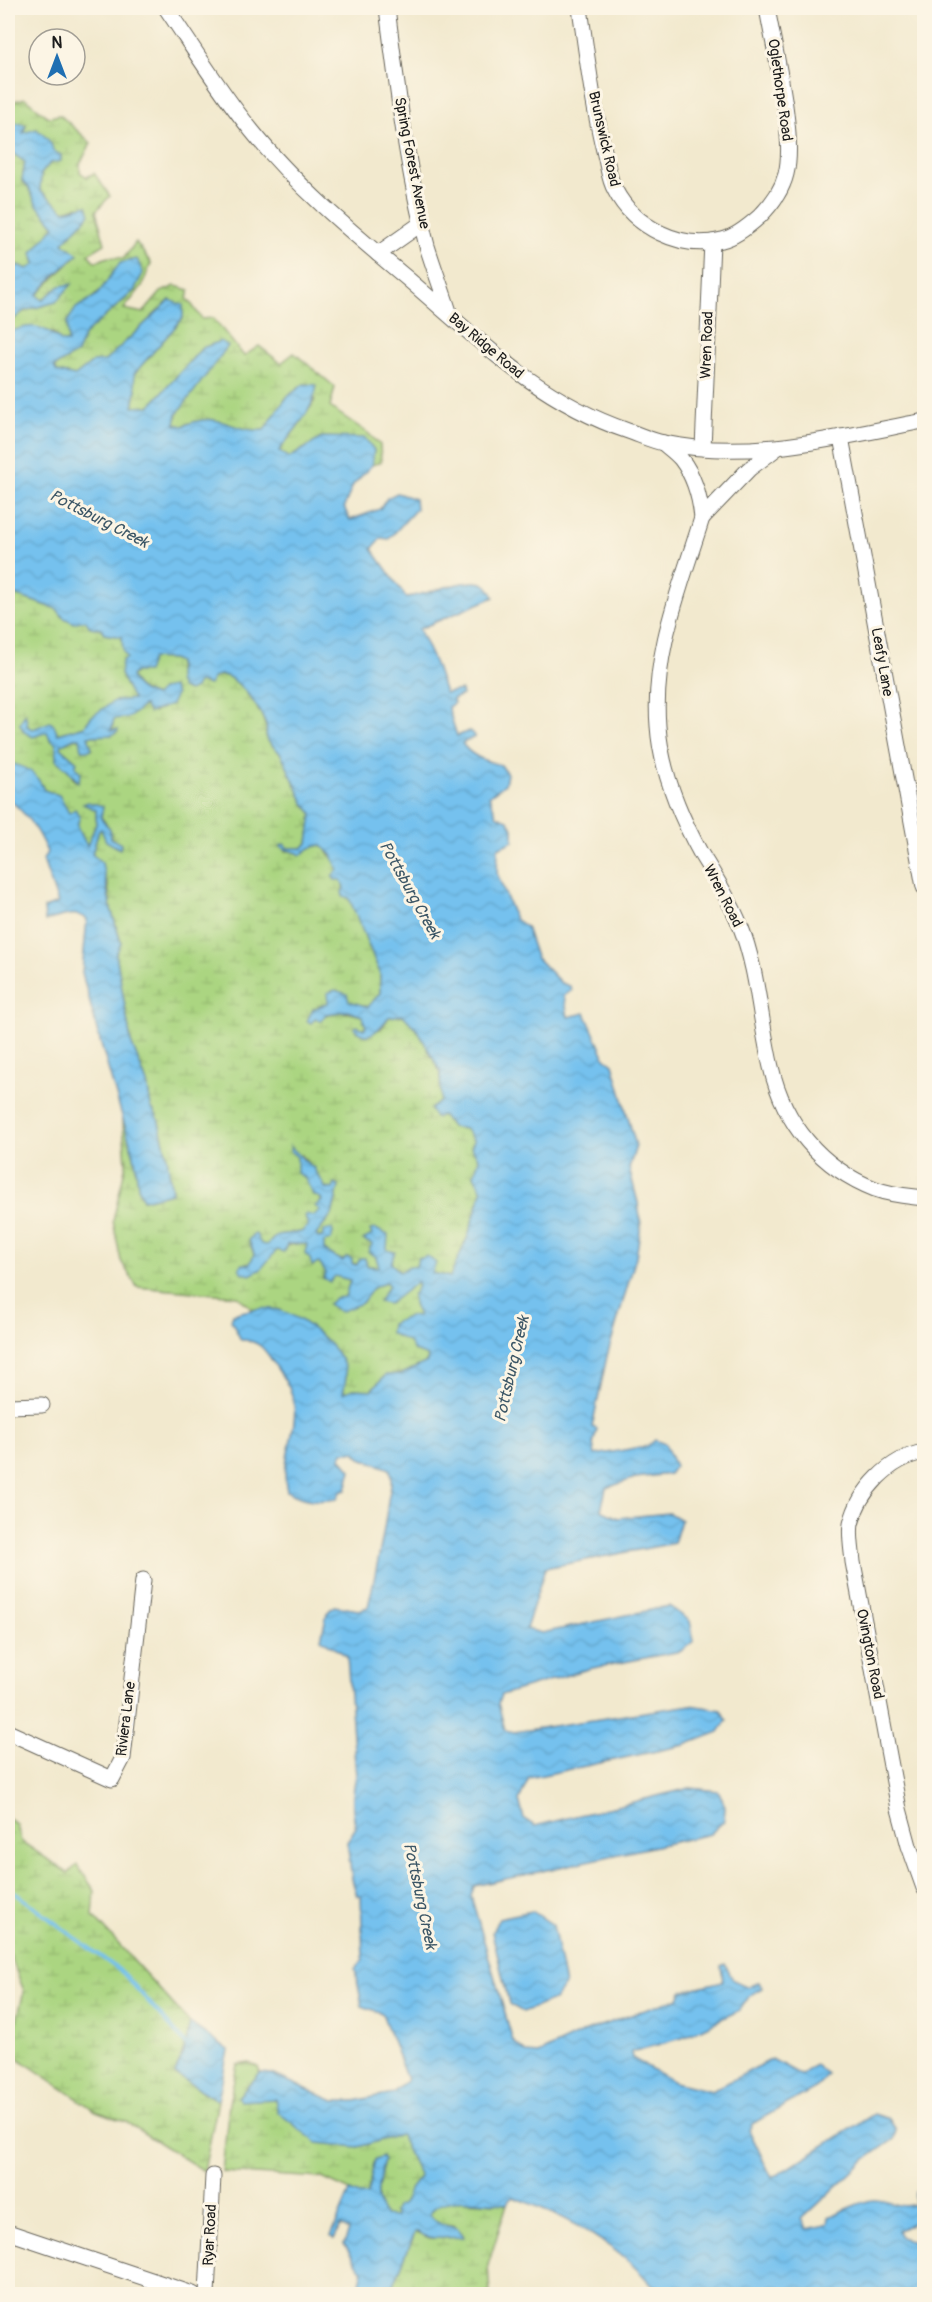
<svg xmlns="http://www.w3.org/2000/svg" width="932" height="2302" font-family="Pangolin,sans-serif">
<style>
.wetland{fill:url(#wetland-marsh);stroke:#64784e;stroke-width:1.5}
.water{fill:url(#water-waves);stroke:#486e85;stroke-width:1.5}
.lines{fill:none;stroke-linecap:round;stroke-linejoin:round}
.stream{stroke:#74c1ee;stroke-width:4}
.street-casing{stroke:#67645a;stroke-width:17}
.street{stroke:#fff;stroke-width:15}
.labels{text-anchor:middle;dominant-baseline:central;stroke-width:6;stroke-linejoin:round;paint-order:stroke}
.street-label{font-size:15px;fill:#1c1c1c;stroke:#fcf5e5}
.water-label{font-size:16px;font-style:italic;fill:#3b5666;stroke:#fcf5e5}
</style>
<defs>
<pattern id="wetland-marsh" width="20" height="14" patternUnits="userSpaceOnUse" patternTransform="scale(1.5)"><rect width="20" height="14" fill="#abd581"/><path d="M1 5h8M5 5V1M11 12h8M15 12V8" fill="none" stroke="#93b66f"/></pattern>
<pattern id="water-waves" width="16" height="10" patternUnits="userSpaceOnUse" patternTransform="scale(1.5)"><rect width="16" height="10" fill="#74c1ee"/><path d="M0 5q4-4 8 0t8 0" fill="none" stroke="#64a5cc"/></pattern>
</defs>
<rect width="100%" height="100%" fill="#fcf5e5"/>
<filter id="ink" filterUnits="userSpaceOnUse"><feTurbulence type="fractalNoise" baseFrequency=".0167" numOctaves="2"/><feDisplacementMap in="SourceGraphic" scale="12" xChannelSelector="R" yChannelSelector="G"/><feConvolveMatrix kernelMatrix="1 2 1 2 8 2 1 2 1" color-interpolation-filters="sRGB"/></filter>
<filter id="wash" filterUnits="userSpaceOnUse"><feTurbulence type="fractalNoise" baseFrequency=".008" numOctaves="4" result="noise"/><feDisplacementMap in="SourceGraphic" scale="24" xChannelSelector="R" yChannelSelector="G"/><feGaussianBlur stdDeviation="1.35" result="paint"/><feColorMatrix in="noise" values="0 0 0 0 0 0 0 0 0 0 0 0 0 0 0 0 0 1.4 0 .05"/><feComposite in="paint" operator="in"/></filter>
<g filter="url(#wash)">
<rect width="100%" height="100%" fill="#f2e9ce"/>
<g class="wetland">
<path d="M25,98l23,19 12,-2 31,28 -11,21v8l7,5 7,-4 16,23 -14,15 9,33 -17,10 7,8 13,-5 16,1 12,-16 15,21 -8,22 -19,24 19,4 18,-21 14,-6 15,4 -3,8 15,21 11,-1 31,38 15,-10 22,17 13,-10 41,34 -5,20 38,26 12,12 1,17 -9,3 2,-15 -85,8 -10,-8 19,-24 17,-26 -11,-16 -17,13 -23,33c-36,3 -43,-22 -81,-4l-9,-2 28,-76 -52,58 -17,2 3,-17 -2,-17 49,-56 -13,-18 -65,61 -12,1 -18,14 -18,-4 -3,-5 23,-14 8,-19 49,-43 -28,-7c-12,16 -27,21 -39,38l2,20h-7l-10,-10 -36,-2 -8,3v-9l16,-13 14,-4 22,-21 -18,14 -5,-5 40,-40 -15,-12 16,-37 -13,5 -25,-21 1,-16 9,-11 3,-12 -23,-18 -7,1 3,-9 -18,-4v-18z"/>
<path d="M8,150l17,12 -3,18 7,8 8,16 18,22 -22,27 2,11 -7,5 -11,-4 -5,7 -2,13 -2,-1z"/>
<path d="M8,593l49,16 7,9 21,2 17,9 2,5 18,3 1,14 4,7 -7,16 13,25 -32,12 -10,6 -6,9 -27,8 -4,-9 -21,4 -5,-2 -3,-13 -5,10 4,8h23l3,7 6,5v16l12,10 7,11 1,-20 -15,-13 1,-4c16,-8 16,-8 30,4l-4,-12 23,-1 3,-16 30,-14 10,7 8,-5 -6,-11c-11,-3 -21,-8 -25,-20l21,-18 20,1 6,3 -1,8 21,12c9,-2 19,-8 28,-6 14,4 36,35 39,49 2,4 1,10 1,14l15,15 23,49 8,10 -4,30 -6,5h-15l-1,3h9l26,-6c13,12 25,33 22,51l6,1 31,76v20l-12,14c-24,-8 -31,-8 -55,2l2,10c16,-7 30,-9 47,-3l4,11 -10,5 25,-3 8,-12 14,-2 15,16 22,40 1,31 -10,8 11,5 9,12 15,2 8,12 -3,6 8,12 -5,16 8,16 -14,45 -18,41 -18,-4 -15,-6 -17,5 -9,-9 -4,-13 -15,-15v9l8,23c-22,-2 -38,-4 -56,-17l-2,-13 -4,1 -2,-3 16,-20 7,-29 -5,3 -9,-1c-2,-9 -9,-12 -11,-20l-6,-4 -6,-9 -5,2 16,38 8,2 -1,13 -7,6h-8l3,10 -7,6 -24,3 -10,10h-7l-11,-5 5,14 -4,11 -8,-1 18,6c14,-22 23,-26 48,-27l18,30 -3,5 12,-2 15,4 -5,18 -4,1 2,10 19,-6 11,-15 13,-6 3,3 -4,10 32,-13 2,4 -5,16 4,15 -9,25 6,9 13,5 -1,6 -25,12 -16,1 -15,15 -18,-1 -10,4 3,-18 -67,-65 -26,-1 -16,-13 -100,-9 -16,-26 -8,-40 13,-57 -4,-53 13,49 3,26 5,14 29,-7 -5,-37 -9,-38 -7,-11 -4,-24 -16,-41 -15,-88 5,-12 -10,-33 -3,-25 -16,-30 7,-24 2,-1 10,9 -1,-9 -14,-19v14l-9,23 -28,-52 -15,-5c-7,-16 -20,-24 -36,-27z"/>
<path d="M8,1818l9,7 4,16 47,32 9,-8 18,26 -2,25 97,107 -4,21 -11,30 43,27 -14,70 -78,-49 -30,-11 -87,-59 15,-61 -16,-41z"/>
<path d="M249,2063l9,4 2,6 -22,24 37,2 83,48 42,-13 20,43c-10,13 -16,26 -24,40l-10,-1c-15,-16 -6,-36 -2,-56l-2,-3 -7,2 -8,36h-8l-37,-17 -100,-6 7,-69 8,-38z"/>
<path d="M457,2200l50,4 -19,61 2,29h-102l8,-4 -2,-6 21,-52c7,1 9,4 15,6 9,2 18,-8 24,-13 -10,0 -19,-1 -25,-10 5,-12 16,-12 28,-15z"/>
</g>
<g class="water">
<path d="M8,121l18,4 -3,8 13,-4c8,6 16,12 17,22l8,4v6l-11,2 -9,11 -1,16 25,21 22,-6 3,9 -27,29 15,11 -24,22 -17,19 5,5 18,-14 12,-2 -16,18 -32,9 -16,13v-40h3l1,-12 5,-7 11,4 7,-5 -3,-11 23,-27 -19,-22 -7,-16 -7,-8 3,-18 -17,-12z"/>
<path d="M137,259l6,14 -9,18 -49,43 -8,19 -23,14 3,5 18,4 18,-14 12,-1 65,-61 13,5v13l-49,56 2,17 -3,16 17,-1 52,-58 19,-7 7,5 -51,68 -2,10 8,2c38,-18 45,7 81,4l23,-33 17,-13 13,1c-4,28 -23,44 -38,66l10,7 34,-21 42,1 9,12 -2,15 -19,20 -9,22 6,13 30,-11 7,-11 10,-5 18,6 1,10 -27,30 -8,-1 -9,11 34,48c19,-1 66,-23 80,-12 3,2 6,8 8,12l-75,32 16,35 10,29 16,-3 1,5 -9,4 1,4 -6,4 9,29 13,-5 5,6 -13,6c8,13 25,19 39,22l6,9 -2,10 -16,12 8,20 11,4 5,9v12l-15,7 -1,25 18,46 11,8 10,30 25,26 9,3 2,4 -8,6 4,21 17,-4 20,45 8,6 23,82 -7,22 9,35 3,22 -5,32 -29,99 -15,71 5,2 -4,15 2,11 53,-9 7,-6 10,4 10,22 -6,8 -34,4 -29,10 -5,22 17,8 51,-5 12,7 -7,23 -129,25 -19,61 16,4 127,-27 21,15 4,20 -13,10 -93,18 -87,26 -3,8 7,27 9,2 177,-27 30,5 6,10 -8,12 -34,13 -156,33 -10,22 5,19 11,7 155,-38 28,3 7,15 -1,15 -14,13 -236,52 -3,10 42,145 13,12 12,1 48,-23 93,-33 3,-7 41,-10 -2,-15 4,-2 8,16 15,7 11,-5 3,6 -12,7 -10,15 -58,28 -51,14 1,6 42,24 38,9 60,-32 29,16 14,-10 12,9 -10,13 -65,37 -3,6 23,48 102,-64 15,5 7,11 -2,9 -28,20 -64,60 5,10c7,-2 15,-2 21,-5l1,-7c13,-6 29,-15 44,-17 14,-1 28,10 42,4v-12l7,-3v12l-5,19 -19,11 2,6 20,6 4,-1 -1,25 1,27h-263c-11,-10 -20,-22 -32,-32 -34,-30 -74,-50 -116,-65l-4,2 -2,5c-22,-1 -68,-12 -78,11 11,16 26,3 35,22 -14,0 -34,5 -45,-5h-4l-21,52 3,6 -9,4h-31l6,-23c-8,-9 -12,-18 -19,-27l5,-14 -9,-4 -6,13 -3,-3 19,-45 9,4h8l8,-36 7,-3 2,4c-4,20 -13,40 2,56l10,1 -2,-5 2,-5c9,-2 9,-6 12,-14 2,-5 8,-11 12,-16l-20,-42 -42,12 -41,-4 -39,-31 -3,-13 -35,2 -2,-4 22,-24 12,1 62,27h21l38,-8 14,-13 -25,-67 -20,-7 -7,-37 8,-9 -2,-64h-4l-5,-17 -5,-37 9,-15c-5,-17 -4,-33 0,-51l-9,-120 -26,-17 6,-26 7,-7 25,4 9,-3c8,-36 16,-70 20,-106 2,-13 5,-17 2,-32l-29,-11 -6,-6h-12l-2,6 10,12 -5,20 -6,2 -3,7c-19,3 -32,2 -50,-8 -9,-33 18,-69 3,-101 -4,-10 -12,-19 -17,-28 -9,-14 -15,-22 -32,-22l-10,-20 2,-6c14,-4 32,-8 46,-4 23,7 66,39 67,65 0,6 -2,13 -3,18l10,-4 18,1 15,-15 16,-1 25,-12 1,-6 -14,-5 -5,-9 -19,-9 1,-9 18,-8 9,1 -6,-21 6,-10 -1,-4 -28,22 -11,-2 11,-16 -3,-4 -13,6 -11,15 -22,9 -12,-8 7,-6 10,-1 5,-17 -15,-4 -5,6 -7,-4 3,-5 -7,-10 -7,3 -2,-7 -5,-5 2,-10h-20l-3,8 -7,-2 -17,20 -10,5 -9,-3 -2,-5 3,-3h8l4,-10 -5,-14 3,-5 4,-1 5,10 6,1 10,-10 24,-3 7,-6 -3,-10 1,-2 7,2 7,-6 -5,-4 7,-5 -1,-3 -8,-3 -8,-17 -8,-5v-16l-6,-5 -1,-6c8,7 15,17 24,22 2,8 9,11 11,20l8,1 2,-5 4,2 -7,29 -16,20 2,3 4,-1 3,-7 7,-1 1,4 -2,7 -7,2v8l18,11 5,-4 5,2v5l5,1 3,-7h5l2,8 12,1 -3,-10 -8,-5 4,-8 -9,-4 9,-5 -2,-5 6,-1 12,6 -1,15 8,2 -4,11 9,9 9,-6 7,1 2,-9 9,-2 9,7 -4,10 18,4 18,-41 14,-45 -8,-16 5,-16 -8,-12 3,-6 -8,-12 -14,-2 -10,-12 -7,3 -5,-9 11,-8 -1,-30 -22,-40 -15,-16 -14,2c-9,11 -21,28 -35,11l3,-2 7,3 2,-2 -4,-11 -14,-5 -22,3 -5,7 -6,-2 -4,4 -4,-2 6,-12 15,-6 -1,-10 8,-3 12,4 2,7 19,6 12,-14v-20l-31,-75 -6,-2 -1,-4 2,-4 -3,-8h-6l-3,-4 6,-6 -6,-15 -11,-10 -11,3 -9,7c-7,-5 -14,-3 -21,-9l4,-2 4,4h14l6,-5 4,-30 -8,-10 -23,-49 -15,-15c0,-4 1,-10 0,-14 -4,-16 -44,-73 -57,-40l-11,-3 -3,6 -6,3 -8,-3 -3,-7v-19l-6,-3 -20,-1 -5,14h-12l-4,4c3,12 14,17 24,20l7,-7 10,-2 4,7 -5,11 -22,8 -5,-8 -14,12 -16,2 -3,11 7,-1v2l-6,4 -24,1 4,12 -2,2h-8l-2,-12h-6l-12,6 -1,4 16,14 -2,4 6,7 -3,9 -10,-12 -12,-10v-16l-6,-5 -3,-7 -14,5 -9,-5 -4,-8 5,-11 3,14 5,2 17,-7 4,3 4,9 27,-8 6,-9 23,-16 19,-2 -13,-25 2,-13 5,-3 -4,-7 -1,-14 -18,-3 -2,-5 -12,-2 -5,-7 -11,3 -10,-5 -7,-9 -49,-16v-260c23,-11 36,-8 54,9h6l-1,-20 9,-14 21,-13 23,-32z"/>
<path d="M8,763c18,3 29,10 36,27l15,5 10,18 6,-4 5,7 -3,10 10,20 9,-22v-14l-13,-6 5,-2 15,4 -2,12 9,11 1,9 10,6 -1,5 -14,-8 -5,-12 -2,1 -7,24 10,9 9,46 10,34 -5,11 15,88 16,41 4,24 7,11 9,38 5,37 -29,7 -5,-14 -3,-26 -35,-119 -18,-68 5,-54c-13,-9 -27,-2 -42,2l-1,-13 14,-5 -15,-43 4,-8c-9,-21 -21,-40 -39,-53z"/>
<path d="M532,1911l21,14 12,60 -11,15 -31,12 -14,-8 -17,-72 7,-14z"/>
<path d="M190,2023l38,27 -10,51 -43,-27 11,-30z"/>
</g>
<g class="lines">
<path class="stream" d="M8,1888l115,85 63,71"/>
</g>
</g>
<g filter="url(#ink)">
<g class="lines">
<g class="street-casing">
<g id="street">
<path d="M166,8c28,41 54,84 86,123 45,56 102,103 157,149 70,60 130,121 219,151 12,4 24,10 36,12 87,18 175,-6 260,-22"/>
<path d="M387,8c10,79 20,161 40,238 7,23 16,46 23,69"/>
<path d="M580,8c7,49 13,99 25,147 3,11 4,25 10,35 19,37 66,61 107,50 14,-3 28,-15 38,-24 12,-12 22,-26 26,-42 10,-39 -12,-125 -19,-166"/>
<path d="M378,254l44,-31"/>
<path d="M841,437l83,450"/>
<path d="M663,443c6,5 13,10 18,16 13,17 19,39 21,59 -21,68 -50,136 -44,208 3,45 21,88 43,128 14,23 29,46 39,71 18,45 20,96 31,142 13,57 50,101 104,122 16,6 33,7 49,9"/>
<path d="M703,448l9,-206"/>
<path d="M702,518l47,-49 28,-21"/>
<path d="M8,1406l34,-1"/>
<path d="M924,1452c-34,6 -65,38 -73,72 -2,11 1,26 2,38l46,247 10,37 15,42"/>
<path d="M8,1732l104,47 11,-21 20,-178"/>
<path d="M8,2232l185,62"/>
<path d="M207,2294l6,-118"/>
</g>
</g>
<use href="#street" class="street"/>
</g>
</g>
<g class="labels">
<g class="street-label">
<text transform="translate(780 90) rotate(82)">Oglethorpe Road</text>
<text transform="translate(604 139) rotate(77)">Brunswick Road</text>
<text transform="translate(412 163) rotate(79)">Spring Forest Avenue</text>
<text transform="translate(707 345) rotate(-88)">Wren Road</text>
<text transform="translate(486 346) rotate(40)">Bay Ridge Road</text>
<text transform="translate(882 662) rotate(80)">Leafy Lane</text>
<text transform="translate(723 896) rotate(63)">Wren Road</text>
<text transform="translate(870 1654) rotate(79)">Ovington Road</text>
<text transform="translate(126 1719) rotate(-83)">Riviera Lane</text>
<text transform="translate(210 2235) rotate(-87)">Ryar Road</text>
</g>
<g class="water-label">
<text transform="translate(99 519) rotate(27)">Pottsburg Creek</text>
<text transform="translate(410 890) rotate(61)">Pottsburg Creek</text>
<text transform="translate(512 1369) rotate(-77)">Pottsburg Creek</text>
<text transform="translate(420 1896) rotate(78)">Pottsburg Creek</text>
</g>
</g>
<rect width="932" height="2302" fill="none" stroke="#fcf5e5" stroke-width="30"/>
<g transform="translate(57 57)"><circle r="28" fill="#fcf5e5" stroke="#a29e95" stroke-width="1.5"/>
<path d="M0-4.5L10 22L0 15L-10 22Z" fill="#1f6fb2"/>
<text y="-9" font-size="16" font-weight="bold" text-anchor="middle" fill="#1c1c1c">N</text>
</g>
</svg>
